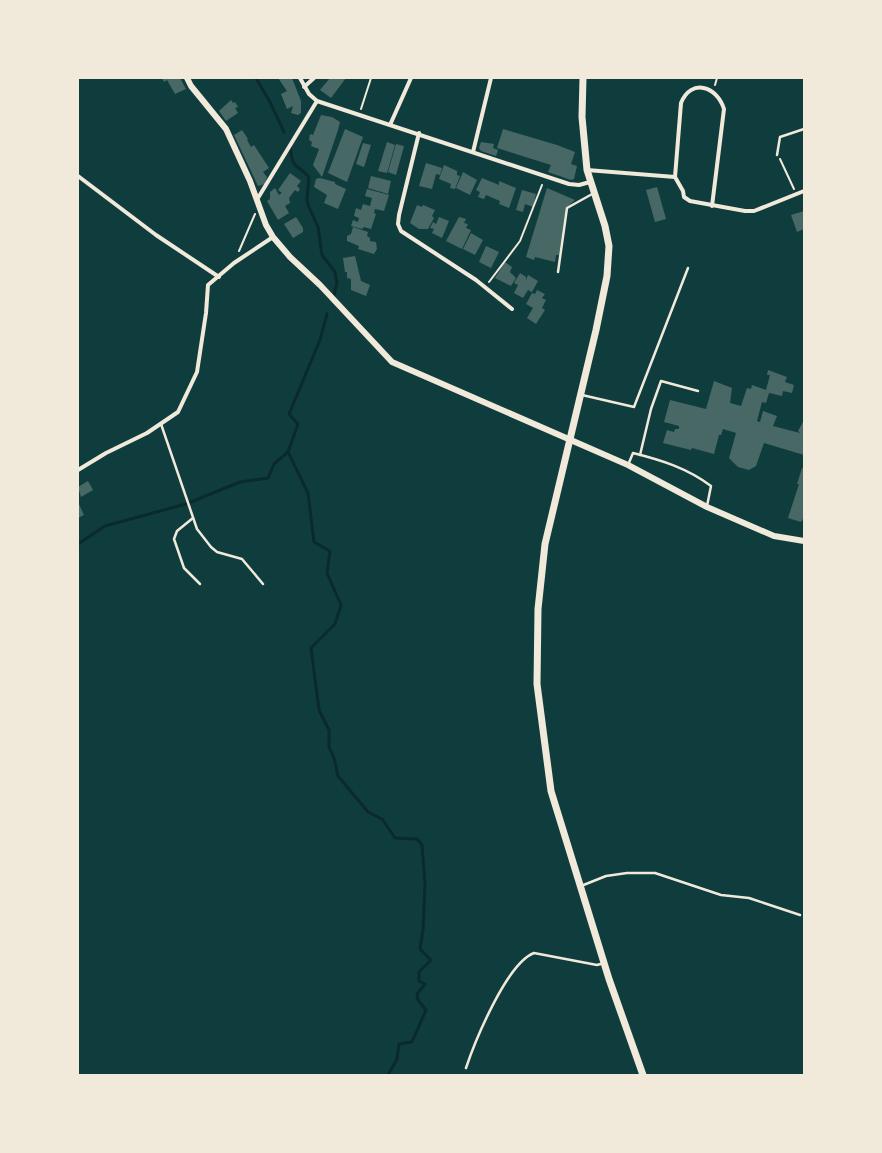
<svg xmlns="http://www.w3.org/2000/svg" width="882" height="1153" font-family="'Varela Round',sans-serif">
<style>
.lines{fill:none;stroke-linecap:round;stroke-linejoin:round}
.stream{stroke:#0a2a2b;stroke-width:3}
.building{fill:#486865}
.path{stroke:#f1e9da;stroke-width:2}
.service{stroke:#f1e9da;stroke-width:2.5}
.minor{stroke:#f1e9da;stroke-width:4}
.tertiary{stroke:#f1e9da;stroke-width:6}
.secondary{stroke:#f1e9da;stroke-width:7}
</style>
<rect width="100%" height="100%" fill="#0f3d3e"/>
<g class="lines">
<g class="stream">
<path d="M256,78l14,24 14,30"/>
<path d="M290,145c3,26 4,16 19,32l-2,22 1,6 10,22 4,28 13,17 2,11 -4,16"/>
<path d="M327,314l-7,26 -31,74 9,10 -10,28 20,41 6,49 16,9 -3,22 14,32 -6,19 -24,24 8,62 10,20v17l5,11 4,18 30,36 14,7 13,19 22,1 5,6 3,39 -2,46 -3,19 11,11 -12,12v9l6,3 -8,10 1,6 8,10 -14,32 -13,2 -2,15 -9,16"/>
<path d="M78,544l27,-18 81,-22 54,-22 28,-4 6,-14 14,-12"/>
</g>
</g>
<g class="building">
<path d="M162,78h18l6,11 -11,5 -8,-14 -3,2z"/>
<path d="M278,78h14l9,23v12l-3,2 -7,-2 2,-7 -6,3 -6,-15 6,-3z"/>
<path d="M330,78h16l-15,20 -11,-8z"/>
<path d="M231,100l2,3 2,-1 3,5 -3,1 3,5 -12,8 -7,-10z"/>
<path d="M321,115l11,2 8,5 -2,8 -16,47 -9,-12 6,-16 -8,-3 1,-4 -3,-2 1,-6 3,1z"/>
<path d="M345,129l18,8 -16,45 -19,-9z"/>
<path d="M503,129l54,16 18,7 -4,12 6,2 -3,13 -3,1 -23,-8 3,-7 -54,-17z"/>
<path d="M242,130l6,9 -1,1 4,7 3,-2 15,23 -6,4 4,5 -2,7 -7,2 -24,-51z"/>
<path d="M387,142l8,3 -8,28 -9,-2z"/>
<path d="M481,142l13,2 -1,4 5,2 -2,6 -15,-5 -2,-3z"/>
<path d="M363,143l8,2 -7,22 -8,-3z"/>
<path d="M396,144l8,2 -8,29 -8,-3z"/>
<path d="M426,163l16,5 -2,7 -4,-1 -4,15 -13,-3z"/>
<path d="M444,165l13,6v4l3,1 -5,13 -5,-1 1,-4 -12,-5z"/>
<path d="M463,172l14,8 -7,15 -14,-7z"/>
<path d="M290,173l11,8 -4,5 3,3 -2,3 -3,-2 -6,8 1,5 -5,3 4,7 -11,7 -11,-19 3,-2v-7l5,-4 4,7 3,-2 -4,-3z"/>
<path d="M371,176l20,5 -3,13 -20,-6z"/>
<path d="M320,178l15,4v2l11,5 -8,20 -14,-6 3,-8 -13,-8 2,-8z"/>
<path d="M482,178l17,7v-4l17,7 -7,20 -10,-4 1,-3 -14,-6 -2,4 -6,-2 2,-5 -4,-2z"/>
<path d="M657,187l9,32 -11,3 -9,-32z"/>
<path d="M547,188l28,12 -9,8 -7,47h-3l-1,7 -20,-5 -1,3 -8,-3z"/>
<path d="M367,189l22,6 -5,16 -9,-2 -1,4 2,1 -5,15 -7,-2 -2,2 -11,-3 2,-6 5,2 1,-4 -5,-2 2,-8 5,2 2,-6 7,2 2,-8 -7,-2z"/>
<path d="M522,190l14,4 -3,13 -8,-3 -2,8 -7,-2z"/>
<path d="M417,205l5,2 1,-2 12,5 -3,6 2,2 -6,11h-9l-9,-6z"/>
<path d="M804,211v18l-7,3 -6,-17z"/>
<path d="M296,217l7,11v4l-10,6 -9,-14z"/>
<path d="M439,217l10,4 -7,17 -10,-5 2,-4 -4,-1 3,-6 3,2z"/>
<path d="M459,217l7,2 -2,4 4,1 -2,4 5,2 -9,19 -16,-8z"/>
<path d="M353,227l15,5 -1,4 3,2v3l6,1 1,7 -3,5 -16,-5 1,-3 -12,-5v-5l4,-2z"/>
<path d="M471,233l12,7 -8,15 -12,-6z"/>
<path d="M486,246l13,6 -8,16 -12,-6z"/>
<path d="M355,256l6,25 9,4 -4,11 -15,-6v-11l-4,-1v-6h-2l-2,-14z"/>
<path d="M505,262l7,5 -2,5 6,6 -5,8 -16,-8z"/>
<path d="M520,273l6,4v3l2,-5 10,6 -6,11 -4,-2 -5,8 -9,-5 4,-8 -4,-2z"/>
<path d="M537,290l8,4 -3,4 4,2 -4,8 3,2 -9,14 -9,-6 6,-10 -7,-4 6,-11 3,1z"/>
<path d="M768,370l19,7 -2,5 9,3 -2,8 -9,-2 -1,5 -13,-3 -3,10 -4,-1 -5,19 3,1 3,-11 14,5 -4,10 27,7 -2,-2 6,-11v35l-40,-12 -8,23 -7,4 -11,-3 -9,-9 7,-25 -13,-4 -2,6h-2l-5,19 -22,-6 -1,2 -28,-7 4,-13 7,2 1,-3h4v-3l-15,-4 6,-22 36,9 8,-28 18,7 -2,15 11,3 6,-18 4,1 1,-4 14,5 4,-15h-3z"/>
<path d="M802,468l2,1v48l-3,5 -13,-4 11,-34h-2z"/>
<path d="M88,481l5,9 -12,7 -3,-10z"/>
<path d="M78,502l6,13 -6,3z"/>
</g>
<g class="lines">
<g class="path">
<path d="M715,85l2,-7"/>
<path d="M361,109l10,-31"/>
<path d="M780,159l14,30"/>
<path d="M239,251l16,-37"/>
<path d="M489,282l31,-41 22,-56"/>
</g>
<g class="service">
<path d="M777,155l3,-18 24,-8"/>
<path d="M558,272l9,-64 27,-15"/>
<path d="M582,395l52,12 54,-139"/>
<path d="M161,424l36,105 14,18 6,5 25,7 21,25"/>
<path d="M640,455l11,-46 10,-28 37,10"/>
<path d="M628,465l5,-12c28,7 54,15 78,33l-4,20"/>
<path d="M193,518l-16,13 -3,8 10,29 16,16"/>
<path d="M581,886l25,-10 21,-3h28l66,22 28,3 51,17"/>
<path d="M466,1068c9,-27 41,-105 68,-115l63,12 7,-2"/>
</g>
<g class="minor">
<path d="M300,78l9,16 8,7 252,83 10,1 11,-3"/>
<path d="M304,87l10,-9"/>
<path d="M390,125l21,-47"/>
<path d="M419,133l-20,82 -1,9 3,7 75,49 36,29"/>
<path d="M473,152l18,-74"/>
<path d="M587,170l88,7 8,14 1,6 6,4 55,10h9l50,-20"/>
<path d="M78,176l78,59 63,42"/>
<path d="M675,177l6,-74c10,-25 36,-17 43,6l-12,97"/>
<path d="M258,198l59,-97"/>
<path d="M78,470l28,-17 41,-20 31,-21 19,-40 9,-59 2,-28 26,-22 39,-26"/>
</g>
<path class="tertiary" d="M187,78l4,8 35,43 24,52 16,44 7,12 17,20 30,28 72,77 236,103 79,42 67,29 30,5"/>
<path class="secondary" d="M583,78l-1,39 5,53 18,56 4,20 -2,30 -11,54 -51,214 -7,65 -1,75 14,107 58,188 34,96"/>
</g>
<rect width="882" height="1153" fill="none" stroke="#f1e9da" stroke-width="158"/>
</svg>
